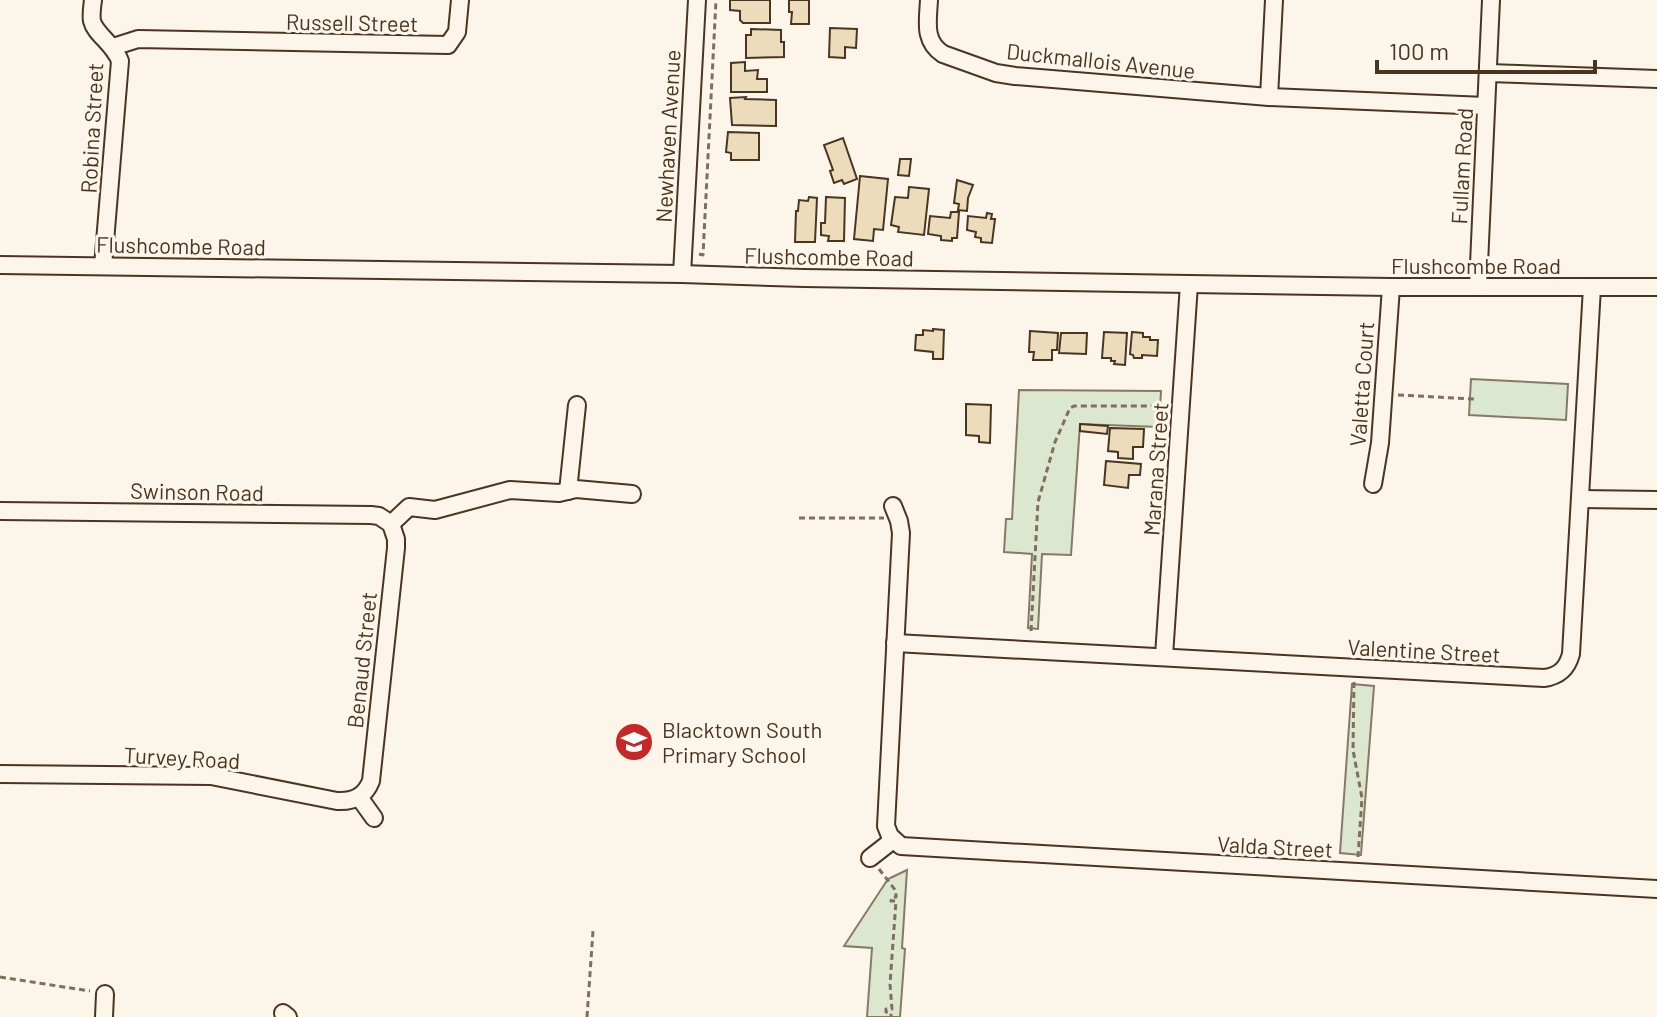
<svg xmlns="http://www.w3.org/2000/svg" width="1657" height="1017" font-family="Barlow,sans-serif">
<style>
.green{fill:#dce7d0;stroke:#887966;stroke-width:2}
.building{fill:#ecdcbc;stroke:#4a3520;stroke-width:2}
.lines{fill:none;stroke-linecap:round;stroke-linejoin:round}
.minor-casing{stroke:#4a3520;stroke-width:20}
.path{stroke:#7f6f5c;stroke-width:3;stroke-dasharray:6 4;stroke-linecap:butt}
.minor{stroke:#fbf6e9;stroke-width:16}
.labels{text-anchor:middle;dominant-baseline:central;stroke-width:6;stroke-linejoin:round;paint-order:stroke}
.street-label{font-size:22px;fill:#4a3520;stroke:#fbf6e9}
.poi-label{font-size:22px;fill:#4a3520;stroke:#fbf6e9;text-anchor:start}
</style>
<rect width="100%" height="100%" fill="#fbf6e9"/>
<g class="green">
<path d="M1471,379l97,5 -2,36 -97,-5z"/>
<path d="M1019,390l142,1 -2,36 -79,-3 -9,131 -29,-1 -4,75 -10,-1 4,-74 -28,-2 2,-33h6z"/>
<path d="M1352,684l22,2 -13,169 -21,-2z"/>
<path d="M907,870l-5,78 3,1 -5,68h-33l5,-69 -28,-2 44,-67z"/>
</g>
<g class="building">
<path d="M730,0h40v23h-27l-3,-3v-9l-10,-1z"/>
<path d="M789,0h20v24h-18l1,-12h-3z"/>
<path d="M830,28l27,1 -1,19 -11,-1v11l-16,-1z"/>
<path d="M751,29l30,1v12h3v15l-38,1v-23h5z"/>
<path d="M745,62v9l13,-1 -1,9h10v13h-36v-29z"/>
<path d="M746,97l-1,2 31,1v26l-44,-1 -2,-27z"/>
<path d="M728,132l31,1v27h-28v-7l-5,-1z"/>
<path d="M843,138l14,41 -13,5 -2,-4 -8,3 -4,-12 3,-1 -9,-25z"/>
<path d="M900,159h11l-2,17 -11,-1z"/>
<path d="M860,176l28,3 -5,51 -9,-1 -1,12 -19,-2z"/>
<path d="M957,180l16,5 -5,13 -1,13 -9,-1 1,-6 -5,-1z"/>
<path d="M909,187l20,2 -5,46 -26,-3 1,-5 -8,-2 4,-28 13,1z"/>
<path d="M809,197l8,1 -2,44h-20l1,-31h2l1,-11 9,1z"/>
<path d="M826,197l19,1 -1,43h-16l1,-5 -8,-1v-12h4z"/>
<path d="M951,212h8l-2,26h-5v3l-11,-1v-4l-13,-2 2,-18 20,2z"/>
<path d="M987,213l5,1 -1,5h4l-3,24 -11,-1v-4l-6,-1 1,-5 -9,-2 1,-14 18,2z"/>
<path d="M933,329l11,1 -1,29h-10v-7l-18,-2 1,-15h7v-5l10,1z"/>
<path d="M1030,331l28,2 -1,17h-5v10h-19l1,-8h-5z"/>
<path d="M1104,332l23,1 -2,32 -11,-1 1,-3h-4v-3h-9z"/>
<path d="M1132,332l11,1v4h7v3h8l-1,16 -15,-1v3h-8l-1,-3 -3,-1z"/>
<path d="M1061,333h26l-1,21 -27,-1z"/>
<path d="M966,404l25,1 -1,38 -11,-1v-6l-13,-1z"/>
<path d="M1080,424l28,2 -1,8 -27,-3z"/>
<path d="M1110,428l34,1 -1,18h-10v12l-15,-1v-6l-10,-1z"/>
<path d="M1106,461l35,3 -1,11h-11l-1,13 -24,-3z"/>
</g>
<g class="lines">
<g class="minor-casing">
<g id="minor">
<path d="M93,0c-1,7 -2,15 -1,21 3,13 22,23 28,40l-17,205"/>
<path d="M929,0c-1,21 -6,41 14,54l53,19 19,3 254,21 217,9"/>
<path d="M113,47l25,-8 310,6 9,-13 3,-32"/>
<path d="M1488,73l169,6"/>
<path d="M1269,97l5,-97"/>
<path d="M0,265l682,9 122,4 385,6 202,3h266"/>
<path d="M682,274l15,-274"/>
<path d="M1478,286l13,-286"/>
<path d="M1373,484l7,-41 11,-156"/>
<path d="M568,491l9,-86"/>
<path d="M1580,499l77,1"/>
<path d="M893,506l6,15 2,12 -15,293 4,10 11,10 756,43"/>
<path d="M0,511l371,4 8,1 12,8"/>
<path d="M391,524l18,-17 26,3 75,-20 49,3 17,-4 56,5"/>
<path d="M895,643l649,35c15,-2 23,-9 27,-24l21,-367"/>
<path d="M1164,656l25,-372"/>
<path d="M0,774l211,2 126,25c17,1 28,-5 34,-20l25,-233v-9l-5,-15"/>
<path d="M359,797l15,21"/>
<path d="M870,858l23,-18"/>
<path d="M283,1013l5,4"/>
<path d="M104,1017l1,-23"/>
</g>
</g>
<g class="path">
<path d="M699,254l4,1 13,-255"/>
<path d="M1398,395l76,4"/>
<path d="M799,518h85"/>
<path d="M1031,631l7,-129 17,-60 15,-34 4,-2h88"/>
<path d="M1354,682l-1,68 9,48 -4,59"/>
<path d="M879,869l17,22v6h-4l-1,4h5l-6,83 2,25h-6v3l5,1v4"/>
<path d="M0,977l90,14"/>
<path d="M587,1017l6,-86"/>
</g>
<use href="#minor" class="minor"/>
</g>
<defs>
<g id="school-disc" transform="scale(2)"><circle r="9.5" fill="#c62828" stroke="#fbf6e9"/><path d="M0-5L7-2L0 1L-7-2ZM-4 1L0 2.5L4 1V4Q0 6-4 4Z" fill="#fff"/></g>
</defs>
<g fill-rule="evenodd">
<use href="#school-disc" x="634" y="742"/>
</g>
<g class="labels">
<g class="street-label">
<text transform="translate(352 22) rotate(1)">Russell Street</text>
<text transform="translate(1101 60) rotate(6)">Duckmallois Avenue</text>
<text transform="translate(91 128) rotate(-87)">Robina Street</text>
<text transform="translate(667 136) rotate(-87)">Newhaven Avenue</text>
<text transform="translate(1461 166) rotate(-87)">Fullam Road</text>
<text transform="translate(181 245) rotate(1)">Flushcombe Road</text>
<text transform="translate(829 256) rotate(1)">Flushcombe Road</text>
<text x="1476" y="265">Flushcombe Road</text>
<text transform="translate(1361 384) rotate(-86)">Valetta Court</text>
<text transform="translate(1155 469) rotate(-86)">Marana Street</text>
<text transform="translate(197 491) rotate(1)">Swinson Road</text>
<text transform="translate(1424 650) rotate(3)">Valentine Street</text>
<text transform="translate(361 660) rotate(-84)">Benaud Street</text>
<text transform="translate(182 757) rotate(3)">Turvey Road</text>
<text transform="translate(1275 846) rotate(3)">Valda Street</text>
</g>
<g class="poi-label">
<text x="662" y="729">Blacktown South<tspan x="662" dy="25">Primary School</tspan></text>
</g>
</g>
<path d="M1377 60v12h218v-12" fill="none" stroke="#4a3520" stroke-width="4"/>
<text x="1389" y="60" font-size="24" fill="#4a3520" stroke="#fbf6e9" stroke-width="6" paint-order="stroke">100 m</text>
</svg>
